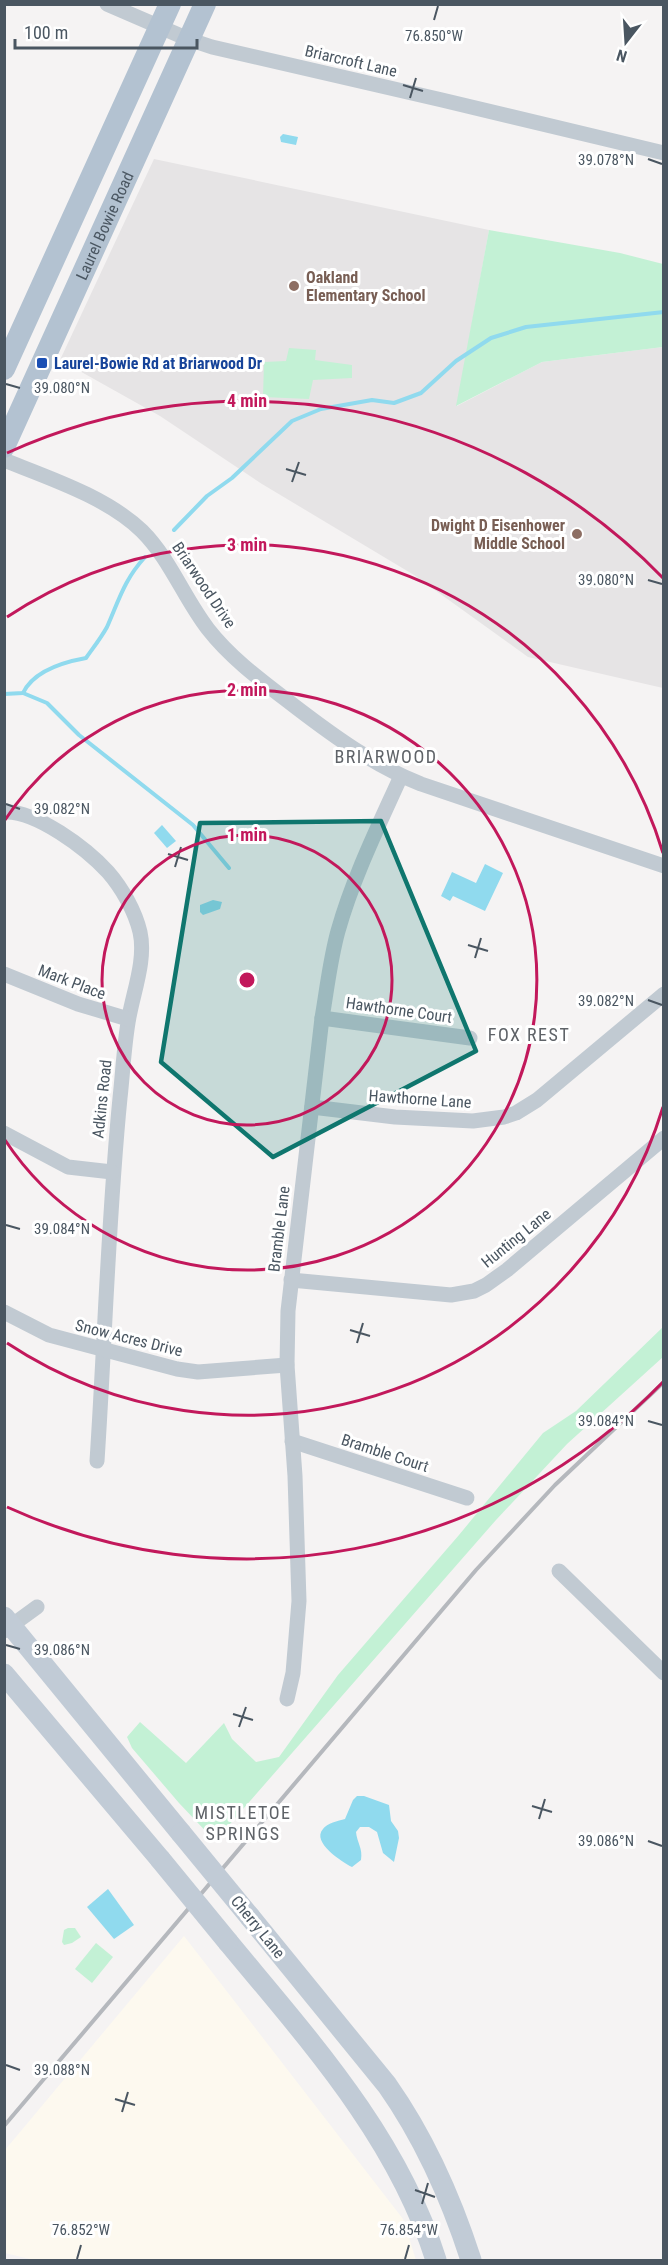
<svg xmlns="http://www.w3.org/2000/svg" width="668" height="2265" font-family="'Roboto Condensed',sans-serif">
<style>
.commercial{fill:#fdf9ef}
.education{fill:#e6e4e5}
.green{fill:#c3f1d5}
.water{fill:#90daee}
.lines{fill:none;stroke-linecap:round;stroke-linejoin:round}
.stream{stroke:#90daee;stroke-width:4}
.street{stroke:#c1cad2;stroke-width:15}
.secondary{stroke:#c1cbd6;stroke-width:21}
.primary{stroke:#b3c2d1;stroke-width:22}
.rail{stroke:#b5b8bd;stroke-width:4}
.secondary-bridge{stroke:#c1cbd6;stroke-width:21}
.marked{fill:#0f766e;fill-opacity:0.2;stroke:#0f766e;stroke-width:4.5;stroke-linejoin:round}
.ticks{fill:none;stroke:#4a5661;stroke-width:2}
.ring{fill:none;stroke:#c2185b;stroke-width:3}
.education-dot{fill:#8d6e63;stroke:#fff;stroke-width:2}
.transit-dot{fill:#1a4fb4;stroke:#fff;stroke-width:2}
.labels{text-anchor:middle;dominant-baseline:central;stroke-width:6;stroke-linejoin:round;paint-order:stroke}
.street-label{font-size:16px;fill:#4a5661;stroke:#fff}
.education-label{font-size:16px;font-weight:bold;fill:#785e54;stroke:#fff;text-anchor:start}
.transit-label{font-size:16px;font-weight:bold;fill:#164399;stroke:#fff;text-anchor:start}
.neighbourhood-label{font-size:18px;letter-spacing:1.5px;fill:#5f6368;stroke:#fff}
.ticks-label{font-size:15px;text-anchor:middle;fill:#4a5661;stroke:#fff;stroke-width:6;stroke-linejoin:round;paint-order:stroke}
.centre{fill:#c2185b;stroke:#fff;stroke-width:3}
.ring-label{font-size:18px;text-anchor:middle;font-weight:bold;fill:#c2185b;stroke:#fff;stroke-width:6;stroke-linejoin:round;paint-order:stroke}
</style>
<rect width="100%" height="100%" fill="#f5f3f3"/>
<path class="commercial" d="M184,1936l219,283 13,41h-382l-29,-7v-103z"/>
<path class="education" d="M154,159l335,71 -32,176 85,-44 121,-15v341l-135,-31 -114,-82 -152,-91 -102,-68 -100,-56z"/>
<g class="green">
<path d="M489,230l131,23 43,11v83l-121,15 -86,44z"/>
<path d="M289,348l27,2 -1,10 37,5v13l-39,2 -4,19 -46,-2 1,-35 22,-1z"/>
<path d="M663,1327v30l-96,87 -71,76 -281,321 -36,-38 -47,-55 -5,-11 13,-15 46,41 38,-40 8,16 24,23 23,-5 59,-82 121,-140 84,-102 33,-22z"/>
<path d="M68,1928h7l6,9 -9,6 -8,2 -2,-3 2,-12z"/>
<path d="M96,1943l17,14 -21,26 -17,-14z"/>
</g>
<g class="water">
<path d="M283,134l15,3 -2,8 -15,-3 -1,-5z"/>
<path d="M162,825l14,16 -9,7 -13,-15z"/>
<path d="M485,864l18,9 -18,38 -32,-15 -3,5 -9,-5 11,-24 24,11z"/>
<path d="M213,900l9,2 -2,7 -17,6 -3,-3v-7z"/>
<path d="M357,1796h7l25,9 2,16 7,10 1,7 -5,24 -11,-9 -6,-21 -8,-5h-9l-4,5c1,11 7,16 5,28l-9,7c-10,-5 -41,-25 -29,-38 4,-6 15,-8 22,-10l8,-19z"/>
<path d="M108,1889l26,36 -20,14 -27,-32z"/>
</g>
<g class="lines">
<g class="stream">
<path d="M174,530l33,-34 25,-18 60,-57 29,-12 51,-9 22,3 27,-10 35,-32 35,-23 35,-11 138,-15"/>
<path d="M23,693l24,10 32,32 114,90 36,43"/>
<path d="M4,694l19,-1c11,-23 41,-31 63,-35 7,-10 15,-20 21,-31 12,-27 17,-47 38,-70"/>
</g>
<g class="street">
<path d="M107,4l81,35 24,8 230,53 222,53"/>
<path d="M4,460c45,18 103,37 138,71 28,28 42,67 66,98 24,31 58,55 89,79 38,29 78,58 124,76l243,82"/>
<path d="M4,812c32,-2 83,37 104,60 14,16 27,39 32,60 6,27 -6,58 -11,85 -5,27 -6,54 -9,81 -12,121 -15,242 -23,363"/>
<path d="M4,974l74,30 50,15"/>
<path d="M322,1018l148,20"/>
<path d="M312,1107l83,10 78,4 31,-4 12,-4 21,-13 127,-106"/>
<path d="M4,1133l64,34 44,5"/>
<path d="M291,1280l160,15 23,-4 12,-6 21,-15 157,-132"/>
<path d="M4,1312l45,23 128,34 21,3 89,-7"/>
<path d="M292,1441l175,57"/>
<path d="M559,1571l105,102"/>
<path d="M4,1631l33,-24"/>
<path d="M287,1699l6,-26 6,-72 -4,-125 -8,-111 1,-54 34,-293c5,-29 8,-58 16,-87 15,-53 40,-104 63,-155"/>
</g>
<g class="secondary">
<path d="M4,1617l177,216"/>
<path d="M4,1674l156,185"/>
<path d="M250,1917l137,168c38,54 64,113 84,175"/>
<path d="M228,1942c81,98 169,194 208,318"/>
</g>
<g class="primary">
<path d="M4,369l166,-365"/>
<path id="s1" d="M4,447l201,-443"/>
</g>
<path class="rail" d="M4,2126l472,-556 79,-85 109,-103"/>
<g class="secondary-bridge">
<path d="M181,1833l69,84"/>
<path d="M160,1859l68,83"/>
</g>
</g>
<path class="marked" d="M381,821l95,230 -203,106 -112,-95 39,-239z"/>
<path class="ticks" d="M434,20l4,-14M403,85l20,6M410,98l6,-20M648,159l14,5M6,384l14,4M286,469l20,6M292,482l7,-20M648,580l14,4M6,804l14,5M168,854l20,6M175,867l6,-20M468,945l20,6M475,958l6,-20M648,1000l14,5M6,1225l14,4M350,1330l20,6M357,1343l6,-20M648,1421l14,4M6,1645l14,4M233,1714l20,6M239,1727l7,-20M532,1806l20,6M539,1819l6,-20M648,1841l14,5M6,2065l14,5M115,2099l20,6M122,2112l6,-20M415,2190l20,7M422,2204l6,-21M77,2259l4,-14M405,2259l4,-14"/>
<g class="ring">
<circle cx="247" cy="980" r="145"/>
<path d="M5 820A290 290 0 1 1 5 1140"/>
<path d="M663 1107A435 435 0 0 1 7 1343M7 617A435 435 0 0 1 663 853"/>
<path d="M663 1382A579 579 0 0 1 7 1507M7 453A579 579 0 0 1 663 578"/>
</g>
<g class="education-dot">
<circle cx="294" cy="286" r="6"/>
<circle cx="577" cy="534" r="6"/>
</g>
<rect class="transit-dot" x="36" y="357" width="12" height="12" rx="3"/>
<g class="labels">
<g class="street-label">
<text transform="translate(351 61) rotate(13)">Briarcroft Lane</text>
<text stroke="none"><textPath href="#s1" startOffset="243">Laurel Bowie Road</textPath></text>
<text transform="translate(204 585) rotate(56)">Briarwood Drive</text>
<text transform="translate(72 982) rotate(21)">Mark Place</text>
<text transform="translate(399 1010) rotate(8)">Hawthorne Court</text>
<text transform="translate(102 1099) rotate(-84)">Adkins Road</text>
<text transform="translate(420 1099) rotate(4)">Hawthorne Lane</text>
<text transform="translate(279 1229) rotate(-83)">Bramble Lane</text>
<text transform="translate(516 1238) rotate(-39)">Hunting Lane</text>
<text transform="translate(129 1338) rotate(14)">Snow Acres Drive</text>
<text transform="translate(385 1453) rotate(18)">Bramble Court</text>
<text transform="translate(258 1927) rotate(51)">Cherry Lane</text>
</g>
<g class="education-label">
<text x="306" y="277">Oakland<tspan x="306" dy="18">Elementary School</tspan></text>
<text x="565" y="525" text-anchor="end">Dwight D Eisenhower<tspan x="565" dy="18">Middle School</tspan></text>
</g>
<g class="transit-label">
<text x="54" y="363">Laurel-Bowie Rd at Briarwood Dr</text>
</g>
<g class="neighbourhood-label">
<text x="386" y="756">BRIARWOOD</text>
<text x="529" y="1034">FOX REST</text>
<text x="243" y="1812">MISTLETOE<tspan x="243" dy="21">SPRINGS</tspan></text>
</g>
</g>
<g class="ticks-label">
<text x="434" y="41">76.850°W</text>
<text x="606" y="165">39.078°N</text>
<text x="62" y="393">39.080°N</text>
<text x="606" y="585">39.080°N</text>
<text x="62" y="814">39.082°N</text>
<text x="606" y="1006">39.082°N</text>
<text x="62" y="1234">39.084°N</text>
<text x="606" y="1426">39.084°N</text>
<text x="62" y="1655">39.086°N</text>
<text x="606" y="1846">39.086°N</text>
<text x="62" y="2075">39.088°N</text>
<text x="81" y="2235">76.852°W</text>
<text x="409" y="2235">76.854°W</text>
</g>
<circle cx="247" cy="980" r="9" class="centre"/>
<g class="ring-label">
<text x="247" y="407">4 min</text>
<text x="247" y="551">3 min</text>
<text x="247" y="696">2 min</text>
<text x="247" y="841">1 min</text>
</g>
<rect width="668" height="2265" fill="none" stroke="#4a5661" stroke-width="12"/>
<g transform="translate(626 42) rotate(197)" stroke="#ffffff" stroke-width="4.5" paint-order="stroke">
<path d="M0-4.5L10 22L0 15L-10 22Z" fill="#4a5661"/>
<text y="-9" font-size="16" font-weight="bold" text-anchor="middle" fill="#4a5661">N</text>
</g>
<path d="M15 39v9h182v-9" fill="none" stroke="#4a5661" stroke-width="3"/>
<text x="24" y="39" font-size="18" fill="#4a5661" stroke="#ffffff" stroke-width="4.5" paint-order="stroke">100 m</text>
</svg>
